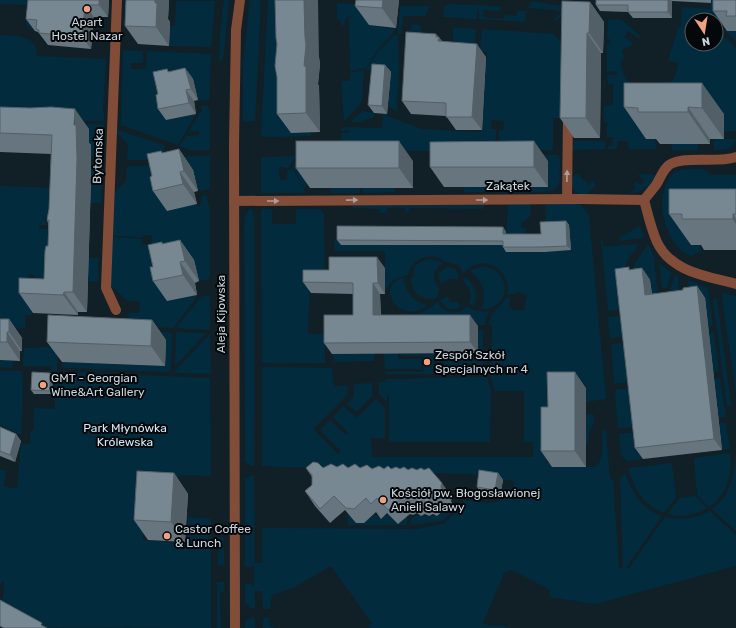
<svg xmlns="http://www.w3.org/2000/svg" width="736" height="628" font-family="Rubik,sans-serif">
<style>
.green{fill:#022c3e;fill-rule:evenodd}
.lines{fill:none;stroke-linecap:round;stroke-linejoin:round}
.minor{stroke:#814d39;stroke-width:10}
.wall{fill:#66757e}
.shaded-wall{fill:#535f66}
.building{fill:#778892;stroke:#535f66}
.oneway{fill:#ad9e9a}
.poi-dot{fill:#f2a080;stroke:#04080b;stroke-width:1.5}
.labels{text-anchor:middle;dominant-baseline:central;stroke-width:4;stroke-linejoin:round;paint-order:stroke}
.poi-label{font-size:12px;fill:#cbd4da;stroke:#04080b;text-anchor:start}
.street-label{font-size:12px;fill:#cbd4da;stroke:#04080b}
.park-label{font-size:12px;fill:#d2e7f3;stroke:#04080b}
</style>
<rect width="100%" height="100%" fill="#111f27"/>
<g class="green">
<path d="M0,0h70l-33,10 -2,21h-2l-7,-6 1,-20 -27,-1z"/>
<path d="M224,0h5l-6,60 -4,1 1,-28z"/>
<path d="M250,0h11l-6,121 -12,1v-59z"/>
<path d="M268,0h20l3,133h20v3l-48,1 -2,-2z"/>
<path d="M711,0h9v33l16,15v83l-12,1v-18l-69,25 1,10h-27l-1,-8h-11v8h-9v-3l5,-1v-8h-6v-15h-3v-16l9,-1v-20l-5,-1 -1,-9h10l-1,-4 -9,1v-27l3,-1v-5h-3l1,-20 14,1 18,16 -2,2 -10,-7 -4,6 10,7 -12,6 2,8 -3,3c0,9 3,15 9,23h31l5,-3 5,2 4,-6 3,-14 -10,-2 10,-33h3l1,-21 28,2zM692,20h24v24h-24z"/>
<path d="M725,0l2,31h9v10l-11,-10z"/>
<path d="M176,1h39l-4,46 -42,-1 1,-20h5z"/>
<path d="M532,1l30,5 1,8 -6,6 -4,1 10,-10 -35,-3z"/>
<path d="M337,3l34,3 -2,19 26,4 -1,3 -17,19 -11,17 -16,3 -1,-51h-2l5,-4 7,-3 -13,5 -2,7h-3l-1,-5h-3z"/>
<path d="M448,4l52,2v5l-17,-1v7l20,2 1,-4 13,1v-5h9l-1,11 -46,-3v-9h-2v9l-34,-2 1,-10z"/>
<path d="M400,6h30l-5,10h-22l-2,18 -3,1 1,25 -2,51 -9,-4 3,-35 -25,-2 12,-18 17,-17h3z"/>
<path d="M411,24l9,1 2,8 1,2 -15,10z"/>
<path d="M453,27l23,2 -2,21 -21,-5z"/>
<path d="M482,29l71,5 12,11 -2,73h-10v32l-55,1 1,-21h4l1,-9 -12,-1 -1,9h5l-1,22h-153l-1,-18h8l-1,-3 -7,1v-2l3,-2 38,1 1,-15 4,1v2l35,13 59,3 6,-80 -7,-1z"/>
<path d="M0,35c16,1 37,-1 37,21l69,3 -3,52 1,1v9l-104,-2z"/>
<path d="M123,50l20,1v12h-12v6h15l1,-18 64,3 -2,46 -10,1 -6,-22 -27,41 30,-6 -18,31 -57,-20z"/>
<path d="M364,70l-2,31 -5,7 -13,13 -3,-40h9v-8z"/>
<path d="M201,106h7v3h2v41h-20l-11,-4 7,-10 13,-1v-4h-10l11,-18 2,-1z"/>
<path d="M363,111l11,2 -1,5 -6,1 -6,3h-11l10,-9z"/>
<path d="M0,122l104,2 -1,29 -12,4z"/>
<path d="M115,131h5l44,14v10l-13,5h-24l1,-16z"/>
<path d="M679,139h12v5h7v6h-26l-1,-6h8z"/>
<path d="M714,139h22c-2,10 -13,11 -22,11z"/>
<path d="M574,141h31v8l-32,1z"/>
<path d="M210,155v34l-11,2 -6,-21 -26,41 30,-7v2h3v-3l2,-1 -1,-6 6,-1 1,10h2v72l-3,3 -8,1 -5,-21 -27,41 30,-6 -1,3 -23,30 -45,-2 1,-13h10l1,-12h-12l-19,-17 2,-47 31,2v5l9,1 1,-9 -9,-1 -1,3 -31,-3 2,-41 13,-13 1,-15h16l16,-2 15,-7z"/>
<path d="M532,155h25l3,4c-1,29 4,33 -29,33v-5h17v-26z"/>
<path d="M296,156l-8,12h-3v-1h-6v8l2,5h6v-10h4l1,-3 14,26h-45v-36z"/>
<path d="M299,156l6,10 1,22h-2l-11,-22z"/>
<path d="M92,164h4l7,2 -2,37h-11l1,-30 -1,-8z"/>
<path d="M689,169h15l6,6h26v46l-45,24h9l1,8 -3,-1 -7,4c-3,-2 -7,-3 -10,-6 -19,-16 -27,-59 -7,-77 4,-3 10,-3 15,-4z"/>
<path d="M578,174l11,11 4,-4 3,4 -11,10c-11,-1 -13,-7 -15,-17z"/>
<path d="M638,174h13l5,2c-7,11 -14,16 -27,18l7,-6 -3,-3 4,-4 3,4 4,-4z"/>
<path d="M0,186l63,2 -6,30h-13v3h14v4h-19v4h18l-10,49h-13v-3l-5,-1c-1,14 2,28 3,41h-7v13l-25,-1z"/>
<path d="M466,187l29,1v4h-31v-4z"/>
<path d="M529,187v5h-31v-4z"/>
<rect x="330" y="188" width="30" height="5"/>
<path d="M363,188h31l1,4 -32,1z"/>
<path d="M484,203v6l-74,-1 -2,4h-2l-1,-4h-18l-1,5h-6l-1,-4 -26,-1v-4z"/>
<path d="M508,203h22c2,9 2,16 -9,19v5l5,2 -1,9h-19z"/>
<path d="M546,203h33l5,5 5,8 17,183 -20,3 -1,-19 -27,2v29h35c3,12 -2,9 -4,19 0,5 0,7 -3,12v-22l-40,31v9h6v4h43c10,-8 7,-22 7,-33l1,-3 3,-1 4,49h3l6,89 4,-1 -3,-88 5,-6c7,19 16,36 37,43l-36,52h3l36,-51c17,3 30,2 45,-6l26,24v31l-141,38 -45,-7v-7l-38,-20 -8,3 -21,50c8,5 20,0 29,5h-144l4,-5 -41,-57 -38,22 -21,7 -2,14h-7v-2l-1,-16h-7v17h-5l-5,-6v-18h6l3,3v-23l-2,3h-7v-88l6,-3h3l1,87h7v-35l156,1 25,-5 20,-18v-6l30,3 7,-3 1,-13 12,2 1,-8 -30,-4v-2l-222,-9v-99l70,1 2,19 13,-2v10l-34,34 25,25 3,-3 -21,-21 10,-10 16,15 2,-3 -15,-15 10,-11 14,12 19,-19 9,9v30h-14l1,19h161v-15h-9v-51h-29l-4,-14 1,-48 -1,-4h-2c0,-14 11,-16 17,-27l5,-1 -2,7 2,5 13,2 3,-16 -9,-3 -4,2 -7,1c6,-27 -27,-44 -44,-21 -4,-12 -6,-9 -16,-12 -2,0 -5,-3 -8,-4 -13,-5 -28,2 -31,17l-14,4 -9,12v-40h-50l-1,-10h6l1,4h165v7h37l27,-2 -26,-23 2,-10z"/>
<path d="M251,208l3,9v249h-3l-6,-4 -1,-239 1,-8z"/>
<path d="M261,209h11v15h24v-15h24l4,5 1,61h-15l-2,59h17v29h-63z"/>
<path d="M640,226l4,10 -2,2 -22,3v-4z"/>
<path d="M601,238h1l2,9 35,-3 -11,15 -3,8 1,42 -18,2z"/>
<path d="M648,244l6,12 5,50 -26,-36 1,-5z"/>
<path d="M88,258h10v24l-11,-1z"/>
<path d="M431,259l12,4c-10,6 -12,16 -4,25l-2,10c-15,4 -27,-6 -26,-21h3v-10c5,-5 10,-7 17,-8z"/>
<path d="M659,263l12,10 -4,15h-5z"/>
<path d="M484,266c30,6 26,44 -3,43 6,-15 2,-28 -11,-38l5,-3z"/>
<path d="M447,267c7,0 12,4 11,12h-9l-8,5 -2,-5v-6z"/>
<path d="M675,275l3,2 2,26 -8,1 -2,-14z"/>
<path d="M465,277c10,7 14,18 8,29l-4,-2c4,-9 1,-16 -6,-23z"/>
<path d="M404,278c1,15 10,25 24,27 -29,23 -55,-22 -24,-27z"/>
<path d="M688,280l20,8 5,38 -5,1 -18,-28z"/>
<path d="M723,293l13,3v98l-14,-96z"/>
<path d="M210,295v35l-34,-2 26,-32z"/>
<path d="M447,296l3,6h8l3,5c-8,5 -16,2 -21,-7z"/>
<path d="M713,299h4l14,106 -4,1z"/>
<path d="M438,302c6,13 20,14 29,4l9,5 13,1 -4,8v5h-10l-73,-10 2,-2c14,5 23,-4 34,-11z"/>
<path d="M627,315l2,21 -19,2 -2,-21z"/>
<path d="M59,323l-2,49 -6,-1v-5h-28l1,-18 28,-1z"/>
<path d="M478,330h5v43l-39,1v-17h10v-4h24z"/>
<path d="M152,331l16,1 4,3 -1,34 -3,3 -102,-4 -4,-2v-4l102,4 2,-28 -16,-1z"/>
<path d="M176,332l30,1 -31,33z"/>
<path d="M714,332l5,39 -6,1 -4,-39z"/>
<path d="M210,334l1,40 -36,-1v-2z"/>
<path d="M630,342l4,39 -20,3 -3,-40z"/>
<path d="M374,353v8l-39,1 -3,-8z"/>
<path d="M384,353h14v6h23v10h-36z"/>
<path d="M401,354h33l-1,20h-48v-2h38l1,-16h-22z"/>
<path d="M0,360l13,1v5l-1,2 -12,-1z"/>
<path d="M0,371h22l1,27 -2,37 -21,-10z"/>
<path d="M69,372l141,6 1,98 -30,-1 -33,17 -5,48 43,3 2,-26 23,2v109l-211,-1v-27h3l1,-19 -4,3v-115l6,2 -2,15 13,3 4,-45h9l1,-14h3v-22l21,1v-28l11,-1v-6z"/>
<path d="M487,377l4,14 -1,51h-101v-47h-2v7l-8,-8v-12h6v-3z"/>
<path d="M714,378h6l6,39 -8,1z"/>
<path d="M372,383v13l-16,16 -9,-8 7,-8v-12z"/>
<path d="M635,387l4,40 -21,1 -3,-38z"/>
<path d="M719,423h7l4,26 -8,1z"/>
<path d="M640,432l3,27 -16,2 -6,-6 -2,-21z"/>
<path d="M730,453c2,22 -2,40 -21,54l-12,-12 -3,-37z"/>
<path d="M736,459v72l-24,-22c19,-14 20,-30 24,-50z"/>
<path d="M672,463l4,34 -12,16c-22,-9 -29,-23 -36,-45z"/>
<path d="M695,496l12,12c-12,7 -26,10 -40,6l13,-16z"/>
<path d="M443,512h8l-9,9 -31,4v-7l4,-2h22z"/>
<path d="M348,514l8,9 17,-8h17l6,7 11,-6v9h-59z"/>
<path d="M220,536l4,2v27l-6,1v-28z"/>
<path d="M217,582h7v10l-4,1 1,35h-4z"/>
<path d="M250,618h5v10h-10v-6z"/>
<path d="M263,618h7l-1,8 9,2h-15z"/>
</g>
<g class="lines">
<g class="minor">
<path d="M567,199l1,-83"/>
<path d="M644,200c4,14 7,29 13,42 14,30 50,34 79,42"/>
<path d="M644,200c4,-5 8,-10 12,-15 4,-6 6,-13 11,-18 11,-13 52,-3 69,-10"/>
<path d="M234,201l347,-2 63,1"/>
<path d="M116,310l-10,-22 11,-288"/>
<path d="M235,628l-1,-484 2,-114 4,-30"/>
</g>
</g>
<g class="wall">
<path d="M28,0h81l-1,17h-14l-3,32 -43,-4 -10,-13 -3,-1 -9,-12z"/>
<path d="M126,0h43l-1,19 2,3 -1,24 -31,-2 -13,-18z"/>
<path d="M399,0l-3,28 -27,-3 -14,-19z"/>
<path d="M596,0h115v3l-39,-2v17h-39l-5,-6 -28,-1 -4,-6z"/>
<path d="M736,0v31h-9l-14,-20z"/>
<path d="M590,2l14,20 -1,31h-2l-1,85h-26l-14,-20z"/>
<path d="M436,34l6,7 44,16 -4,73h-26l-10,-14 -35,-2 -9,-13z"/>
<path d="M319,57l1,7 -2,20 1,2 1,46 -29,1 -14,-19z"/>
<path d="M385,65l6,7 -4,42 -13,-1 -6,-8z"/>
<path d="M185,68l8,11 5,21 -4,1 2,13 -30,6 -8,-11v-15l9,-25 2,3z"/>
<path d="M624,83l100,31v25h-14v5h-50l-4,-5h-10l-22,-32z"/>
<path d="M0,107l89,22v14l2,2v34l-4,133h-9v3l-45,-2 -14,-20 25,-14 4,-33v-23l-1,-3 2,-11 2,-55 -51,-2z"/>
<path d="M179,149l14,21 5,21 -4,1 3,12 -30,7 -14,-20 -1,-15 9,-25 1,2z"/>
<path d="M413,161v27h-103l-14,-20z"/>
<path d="M548,161v26h-104l-14,-20z"/>
<path d="M736,189v61h-32l-3,-5h-10l-22,-31z"/>
<path d="M566,221l3,4 2,25 -26,2h-39l-3,-5v-2h-162l-4,-5 166,-13 3,5v2h35z"/>
<path d="M180,240l14,20 5,21 -4,2 2,12 -30,6 -14,-20v-14l9,-25 1,2z"/>
<path d="M385,268v26h-5l1,21 97,11v27l-146,1 -8,-11 29,-28v-21l-42,-1 -8,-11 26,-12z"/>
<path d="M642,268l8,12 2,14 31,-4 14,-4 8,12 17,152 -79,9 -8,-11 -4,-179z"/>
<path d="M0,319h9l13,19v13h-2v10l-20,-1z"/>
<path d="M152,320l14,20 -1,26 -103,-4 -15,-20z"/>
<path d="M50,373l3,3 -1,18h-18l-3,-4z"/>
<path d="M586,388v79h-34l-11,-16 7,-44z"/>
<path d="M0,427l16,7 5,7 -6,21 -15,-6z"/>
<path d="M337,467l80,3 4,-2 31,29 -1,4 1,2 -15,13 -4,-2 -4,2 -4,-2 -4,2 -4,-3 -4,2 -3,-1 -12,10 -11,-11 -6,6 -5,-7 -12,11h-8l-11,-13 -15,13 -15,-17 -10,-15 7,-6v-8l-6,-9z"/>
<path d="M174,473l14,21 -3,48 -37,-2 -14,-20z"/>
<path d="M498,473l5,7 -3,16 -18,-2 -5,-7z"/>
</g>
<g class="shaded-wall">
<path d="M99,0h10l-1,17 -9,-12z"/>
<path d="M155,0h14l-1,19 2,3 -1,24 -13,-19z"/>
<path d="M304,0h14l1,57 1,7 -2,20 1,2 1,46 -14,-19 -2,-47 1,-29z"/>
<path d="M383,0h16l-3,28 -14,-20z"/>
<path d="M668,0h3l1,1v17l-4,-6z"/>
<path d="M590,2l14,20 -1,31 -14,-20z"/>
<path d="M85,5l9,12 -3,32 -9,-12z"/>
<path d="M587,33l14,20 -1,85 -14,-20z"/>
<path d="M436,34l3,4v-1l9,14 -1,3 -11,-17z"/>
<path d="M477,44l9,13 -4,73 -10,-13z"/>
<path d="M385,65l6,7 -4,42 -5,-8z"/>
<path d="M185,68l8,11 5,21 -7,-11z"/>
<path d="M702,83l22,31v25l-22,-31z"/>
<path d="M186,90l8,11 2,13 -7,-11z"/>
<path d="M688,107l22,32v5l-22,-32z"/>
<path d="M75,109l14,20v14l2,2v34l-4,133 -14,-20z"/>
<path d="M399,141l14,20v27l-14,-20z"/>
<path d="M534,141l14,20v26l-14,-20z"/>
<path d="M179,149l14,21 5,21 -14,-20z"/>
<path d="M180,172l14,20 3,12 -14,-20z"/>
<path d="M733,214l3,5v5l-3,-5z"/>
<path d="M566,221l3,4 2,25 -4,-4z"/>
<path d="M503,227l3,5v6l-3,-4z"/>
<path d="M180,240l14,20 5,21 -14,-20z"/>
<path d="M377,257l8,11v26l-7,-11z"/>
<path d="M180,262l15,21 2,12 -14,-20z"/>
<path d="M642,268l8,12 3,27 -8,-12z"/>
<path d="M373,283l7,11 1,32 -8,-11z"/>
<path d="M697,286l8,12 17,152 -8,-11z"/>
<path d="M64,292l14,20v3l-15,-20z"/>
<path d="M470,315l8,11v27l-8,-11z"/>
<path d="M9,319l13,19v13l-13,-19z"/>
<path d="M152,320l14,20 -1,26 -14,-20z"/>
<path d="M7,332l13,19v10l-13,-19z"/>
<path d="M575,372l11,16v79l-11,-16z"/>
<path d="M50,373l3,3 -1,18 -2,-3z"/>
<path d="M16,434l5,7 -6,21 -5,-7z"/>
<path d="M174,473l14,21 -3,48 -14,-20z"/>
<path d="M498,473l5,7 -3,16 -5,-6z"/>
<path d="M442,483l10,14 -1,4 -10,-14z"/>
</g>
<g class="building">
<path d="M28,0h71v5h-14l-3,32 -43,-4v-3l-3,-1 1,-9 -11,-1z"/>
<path d="M126,0h29v3h2l-1,24 -31,-1z"/>
<path d="M275,0h29l1,37 1,8 -2,21h2v47l-29,1v-37l-2,-11 2,-22 -1,-6z"/>
<path d="M356,0h27l-1,8 -27,-2z"/>
<path d="M596,0h72v12h-40v-7h-32z"/>
<path d="M713,0h23v16h-10l1,-5h-14z"/>
<path d="M562,1l28,1 -1,31h-2l-1,85h-26z"/>
<path d="M406,32l30,2v3h3l-1,4 39,3 -5,73h-26v-14l-44,-2z"/>
<path d="M372,64l13,1 -3,41 -14,-1z"/>
<path d="M185,68l6,21 -5,1 3,13 -31,6 -2,-14 2,-1 -5,-22 14,-3 1,3z"/>
<path d="M624,83h78v25l-14,-1v5h-50v-4l-14,-1z"/>
<path d="M0,107l30,1 21,-1 24,2 -1,16h2l1,34 -4,133h-9l-1,3 -44,-2v-15l25,1 1,-28 1,-5h2l1,-26h-2l2,-11 3,-74 -52,-2z"/>
<rect x="296" y="141" width="103" height="27"/>
<path d="M534,141v26h-104v-25z"/>
<path d="M179,149l5,22 -4,1 3,12 -30,7 -3,-14 2,-1 -5,-22 14,-3 1,2z"/>
<path d="M669,189h67v25h-3v5h-51v-5h-13z"/>
<path d="M566,221l1,25 -26,1h-38v-6l-166,-1v-14l166,1v7h38l-1,-12z"/>
<path d="M180,240l5,21 -5,1 3,13 -30,6 -3,-14h3l-5,-22 14,-3v2z"/>
<path d="M329,257h48l1,26h-5v32h97v27l-146,1v-28h29v-32l-50,-1v-12h26z"/>
<path d="M629,267v3l13,-2 3,27 38,-5v-2l14,-2 17,153 -79,9 -20,-179z"/>
<path d="M48,315l104,5 -1,26 -104,-4z"/>
<path d="M0,319h9v13h-2v10h-7z"/>
<path d="M32,372l18,1v18l-19,-1z"/>
<path d="M547,372h28v79h-34v-44h7z"/>
<path d="M0,427l16,7 -6,21 -10,-4z"/>
<path d="M313,462l5,1 5,5 8,-4 6,3 6,-3 5,4 7,-4 5,4 7,-3 5,4 7,-3 5,3 4,-3 3,3 5,-2 4,2 4,-2 4,3 4,-2 5,2 4,-2 3,2 5,-2 13,15 -1,4 1,2 -15,13 -4,-2 -4,2 -4,-3 -4,2 -4,-2 -4,2 -3,-2 -12,11 -11,-12 -6,6 -5,-6 -12,11 -8,-1 -12,-12 -14,13 -15,-18 7,-6v-10l-6,-7z"/>
<path d="M479,470l19,3 -3,17 -18,-3z"/>
<path d="M137,471l37,2 -3,49 -37,-2z"/>
<path d="M0,600l42,23 -1,2 6,3h-43l-4,-2z"/>
</g>
<defs><path id="oneway-solid" d="M-6-.8H1V-3.2L6.5 0L1 3.2V.8H-6Z"/></defs>
<g class="oneway">
<use href="#oneway-solid" transform="translate(567 176) rotate(-89)"/>
<use href="#oneway-solid" transform="translate(352 200) rotate(-1)"/>
<use href="#oneway-solid" transform="translate(482 200)"/>
<use href="#oneway-solid" transform="translate(273 201)"/>
</g>
<g class="poi-dot">
<circle cx="87" cy="9" r="4"/>
<circle cx="427" cy="362" r="4"/>
<circle cx="43" cy="385" r="4"/>
<circle cx="383" cy="500" r="4"/>
<circle cx="167" cy="536" r="4"/>
</g>
<g class="labels">
<g class="poi-label">
<text x="87" y="22" text-anchor="middle">Apart<tspan x="87" dy="14">Hostel Nazar</tspan></text>
<text x="435" y="355">Zespół Szkół<tspan x="435" dy="14">Specjalnych nr 4</tspan></text>
<text x="51" y="378">GMT - Georgian<tspan x="51" dy="14">Wine&amp;Art Gallery</tspan></text>
<text x="391" y="493">Kościół pw. Błogosławionej<tspan x="391" dy="14">Anieli Salawy</tspan></text>
<text x="175" y="529">Castor Coffee<tspan x="175" dy="14">&amp; Lunch</tspan></text>
</g>
<g class="street-label">
<text transform="translate(98 156) rotate(-88)">Bytomska</text>
<text x="508" y="186">Zakątek</text>
<text transform="translate(221 314) rotate(-90)">Aleja Kijowska</text>
</g>
<g class="park-label">
<text x="125" y="428">Park Młynówka<tspan x="125" dy="14">Królewska</tspan></text>
</g>
</g>
<g transform="translate(704 32) rotate(168)"><circle r="19" fill="#04080b" stroke="#545a5e"/>
<path d="M0-3L7 15L0 10L-7 15Z" fill="#f2a080"/>
<text y="-6" font-size="11" font-weight="bold" text-anchor="middle" fill="#cbd4da">N</text>
</g>
</svg>
